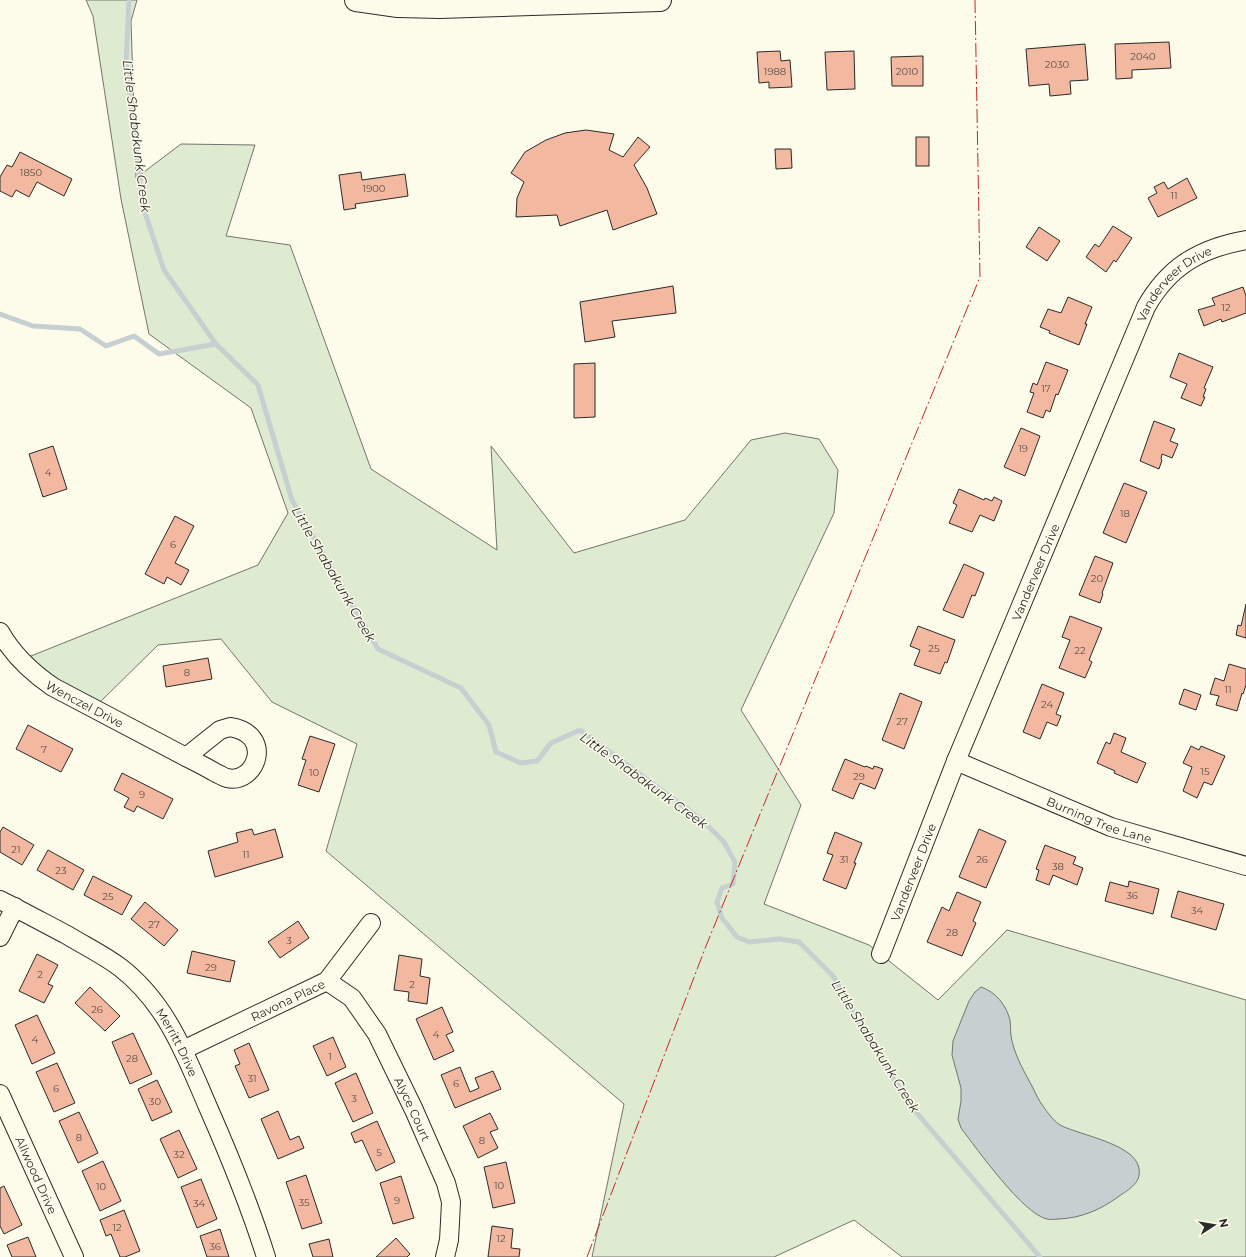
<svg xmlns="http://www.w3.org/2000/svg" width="1246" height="1257" font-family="Montserrat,sans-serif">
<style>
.green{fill:#deebd1;stroke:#74746e}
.water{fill:#c7d0d0;stroke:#74746e}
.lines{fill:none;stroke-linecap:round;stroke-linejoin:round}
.stream{stroke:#c7d0d0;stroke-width:5}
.building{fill:#f2b8a0;stroke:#2b2b2b}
.minor-casing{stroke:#2b2b2b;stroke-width:20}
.major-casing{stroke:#2b2b2b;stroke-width:24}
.minor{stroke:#fdfbea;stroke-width:18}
.major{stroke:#fdfbea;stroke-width:22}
.power{stroke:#c62828;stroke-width:1;stroke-dasharray:14 3 2 3;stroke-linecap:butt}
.labels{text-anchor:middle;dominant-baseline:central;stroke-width:3;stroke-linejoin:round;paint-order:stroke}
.number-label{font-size:10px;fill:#5d4e48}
.street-label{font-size:12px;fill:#2b2b2b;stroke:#fdfbea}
.water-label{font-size:13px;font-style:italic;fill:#2b2b2b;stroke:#fdfbea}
</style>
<rect width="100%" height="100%" fill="#fdfbea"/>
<path class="green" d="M86,0h51l-6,21 5,157 45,-34 74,1 -29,91 64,9 81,224 126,81 -6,-104 83,107 111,-33 66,-80 34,-7 34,6 19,31 -4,43 -93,197 60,95 -37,99 105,41 69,55 69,-70 239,70v257h-344l-48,-37 -80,37h-182l32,-153 -298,-253 31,-107 -85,-42 -51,-63 -63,6 -61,60 -81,-43 242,-97 30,-52 -37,-105 -102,-74 -28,-135 -28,-183z"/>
<path class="water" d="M981,987c15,5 25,18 29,33 1,7 0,14 2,21 4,17 13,32 21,47 3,6 6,13 10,18 4,6 12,17 19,20 19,9 69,18 76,39 6,17 -9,24 -20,32 -18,13 -37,21 -59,22 -4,0 -9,1 -12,0 -24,-5 -70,-70 -86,-91l-3,-9 3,-18v-13l-9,-33 1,-14 16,-40 6,-9z"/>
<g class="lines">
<g class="stream">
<path d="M129,0l-3,62 17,145 21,63 52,74 42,41 34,115 86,149 83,39 28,37 7,27 25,11 16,-2 14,-18 29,-13 122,90 22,22 11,20 -2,22 -11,4 -5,14 5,16 15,19 12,5 30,-3 20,3 34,34 27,49 50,80 130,152"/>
<path d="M0,314l33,12 47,3 26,17 28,-10 25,18 57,-10"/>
</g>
</g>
<g class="building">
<path d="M1169,42l2,26 -39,2v8l-16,1 -1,-35z"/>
<path d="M1085,44l3,36 -18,1 1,13 -21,2 -1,-12 -20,2 -3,-37z"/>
<path d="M780,51l1,10 9,-1 2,27 -23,1v-6l-10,1 -2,-31z"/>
<path d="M854,51l1,38 -28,1 -2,-38z"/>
<path d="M923,56v30h-31l-1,-29z"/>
<path d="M586,130l28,4 -5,16 14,7 15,-20 12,10 -16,18 13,23 10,26 -44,16 -6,-20 -47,16 -3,-11 -41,2 1,-19 7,-16 -13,-9 14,-21 21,-12 19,-7z"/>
<rect x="916" y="137" width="13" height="29"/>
<path d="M775,149h16l1,19 -16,1z"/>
<path d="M20,152l52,27 -8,17 -27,-14 -8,15 -13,-7 -4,7 -12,-6v-14l7,-12 5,2z"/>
<path d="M361,172l1,8 43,-6 3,22 -53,8 1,4 -12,2 -5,-35z"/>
<path d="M1187,178l10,20 -39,19 -10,-19 9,-5 -3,-6 10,-5 4,7z"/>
<path d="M1113,226l19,12 -16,24 -2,-2 -8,12 -20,-15 9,-13 4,3z"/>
<path d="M1039,227l21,14 -13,20 -21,-14z"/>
<path d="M673,286l3,27 -64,8 3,16 -30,5 -5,-40z"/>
<path d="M1243,287l3,9v17l-24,9 -1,-3 -17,7 -6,-16 17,-5 -3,-7z"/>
<path d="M1068,297l24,10 -7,17h2l-8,21 -30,-12 1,-2 -10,-4 8,-18 13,4z"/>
<path d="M1179,353l34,14 -9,21 2,1 -3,8h2l-4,9 -20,-8 6,-14 -17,-7z"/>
<path d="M1046,362l22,8 -10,25 -2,-1 -6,18 -4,-2 -3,8 -16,-6 7,-19 -4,-1 3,-9 4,2z"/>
<path d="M595,363v54l-21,1v-54z"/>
<path d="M1154,421l21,8 -5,12 8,3 -6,14 -10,-4 -1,5 1,1 -3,9 -19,-8z"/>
<path d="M1021,428l19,8 -15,40 -21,-9z"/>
<path d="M53,446l14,43 -24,8 -14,-43z"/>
<path d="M1124,483l23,9 -21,51 -23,-10z"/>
<path d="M959,489l25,11 1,-2 7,3 2,-4 8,4 -8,20 -14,-6 -8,17 -23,-9 8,-18 -4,-2z"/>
<path d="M175,516l19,10 -19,37 14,7 -8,15 -14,-8 -3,7 -19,-10z"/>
<path d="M1095,556l18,7 -11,30 1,1 -3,9 -21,-8z"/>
<path d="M964,564l20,9 -9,23 -3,-1 -9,23 -20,-8z"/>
<path d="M1246,604v34l-10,-3 2,-10 3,1z"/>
<path d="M1070,616l32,12 -13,32 3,2 -7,16 -26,-10 11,-28 -8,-3z"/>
<path d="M918,626l37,14 -8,23 -2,-1 -5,12 -26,-9 6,-15 -10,-4z"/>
<path d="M208,658l4,21 -46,8 -3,-21z"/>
<path d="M1229,664l17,5v16l-3,9 -1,-1 -5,18 -21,-6 3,-9 -9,-2 5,-16 9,3z"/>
<path d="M1042,684l22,9 -8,21 5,2 -4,10 -10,-4 -7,17 -17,-7z"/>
<path d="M1184,689l17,6 -5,15 -17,-6z"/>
<path d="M900,693l22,9 -18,47 -22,-9z"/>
<path d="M28,725l45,24 -12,23 -45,-23z"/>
<path d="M1114,733l12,5 -5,14 25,11 -9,20 -23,-10 1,-2 -18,-8 9,-21 4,2z"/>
<path d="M310,736l25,8 -16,48 -21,-7 8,-25 -4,-1z"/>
<path d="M1191,746l8,4 2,-4 24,10 -13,29 -8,-3 -7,16 -14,-7 9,-24 -9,-4z"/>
<path d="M845,759l20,8 1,-1 7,3 1,-3 9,3 -8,20 -15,-6 -7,16 -21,-9z"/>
<path d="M122,773l51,26 -10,20 -26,-13 -3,6 -10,-5 5,-9 -15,-8z"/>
<path d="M3,827l31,18 -12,20 -22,-13v-20z"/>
<path d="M252,829l2,6 21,-6 8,28 -68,20 -7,-26 30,-9 -2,-9z"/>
<path d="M979,829l27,12 -20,47 -27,-11z"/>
<path d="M835,832l27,11 -8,20h2l-10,26 -23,-9 10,-25 -6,-2z"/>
<path d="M1045,845l31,12 -3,7 10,4 -6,17 -24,-10 -4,10 -13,-5 3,-10 -3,-1z"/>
<path d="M48,850l36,20 -11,20 -36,-20z"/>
<path d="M93,876l39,20 -10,19 -38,-20z"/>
<path d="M1129,881l30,8 -6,25 -48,-13 5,-19 18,5z"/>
<path d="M1178,891l46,13 -8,26 -45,-13z"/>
<path d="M957,892l24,10 -8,19 3,2 -14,33 -35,-14 15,-35 7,4z"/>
<path d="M145,902l33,28 -14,16 -33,-27z"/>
<path d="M298,921l11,17 -29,20 -12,-16z"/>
<path d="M192,951l43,10 -5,21 -43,-9z"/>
<path d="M37,954l21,11 -10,19 5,2 -9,17 -25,-12z"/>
<path d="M399,955l23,4 -2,17 10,2 -3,26 -19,-3 1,-9 -15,-2z"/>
<path d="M90,987l30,29 -15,15 -30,-28z"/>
<path d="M442,1007l11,25 -7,3 8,16 -20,9 -18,-41z"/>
<path d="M37,1015l18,38 -23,11 -17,-39z"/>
<path d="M133,1033l19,41 -22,10 -18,-42z"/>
<path d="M333,1037l13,30 -19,9 -14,-30z"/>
<path d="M249,1043l20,47 -20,8 -14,-32 5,-2 -6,-14z"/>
<path d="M57,1063l18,40 -21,9 -18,-40z"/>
<path d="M460,1067l10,25 9,-4 -4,-10 18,-7 8,18 -46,19 -14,-33z"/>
<path d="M356,1073l17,40 -20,9 -18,-39z"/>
<path d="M157,1080l15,32 -20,9 -14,-32z"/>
<path d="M278,1111l12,29 9,-4 5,12 -26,11 -17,-40z"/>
<path d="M79,1112l19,41 -20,10 -19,-42z"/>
<path d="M490,1113l8,16 -8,3 8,16 -20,10 -15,-32z"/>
<path d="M377,1121l18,41 -19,9 -14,-31 -7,3 -4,-10z"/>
<path d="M179,1130l18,39 -19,9 -18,-39z"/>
<path d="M103,1161l18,40 -21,10 -18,-40z"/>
<path d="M506,1162l9,41 -22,5 -9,-41z"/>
<path d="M306,1175l16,48 -20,6 -16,-47z"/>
<path d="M401,1176l13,42 -21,6 -13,-41z"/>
<path d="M201,1179l16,40 -20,9 -16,-41z"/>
<path d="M4,1186l18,39 -18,9 -4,-8v-38z"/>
<path d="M124,1210l16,41 -15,6h-5l-9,-23 -5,2 -6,-16z"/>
<path d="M492,1226l21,3 -2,19 9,1 -1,8h-31z"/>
<path d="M220,1229l9,28h-22l-7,-21z"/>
<path d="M28,1237l8,20h-24l-5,-12z"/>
<path d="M396,1238l14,16 -3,3h-31z"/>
<path d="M329,1239l4,18h-20l-4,-13z"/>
</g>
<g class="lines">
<g class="minor-casing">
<g id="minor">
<path id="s1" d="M0,632c13,23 31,40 53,55l133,70"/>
<path d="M230,727c45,7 26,58 -3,51 -4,-1 -8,-4 -11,-5 -10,-6 -20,-11 -30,-16l34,-27z"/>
<path id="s2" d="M956,761l155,66 135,39"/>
<path id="s3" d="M0,900c22,11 44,23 67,35 18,11 37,20 54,33 46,36 65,88 87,139 22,50 42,99 58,150"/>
<path d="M0,937l15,-30"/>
<path id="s4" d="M881,954l75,-193 190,-454c23,-41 55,-59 100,-67"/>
<path id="s5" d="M327,981l25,17 25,36 37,76 32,73 5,19 -1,20 -1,18 -4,17"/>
<path id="s6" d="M183,1050l144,-69 44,-58"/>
<path id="s7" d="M0,1094l74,163"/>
</g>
</g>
<g class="major-casing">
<path id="major" d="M356,0l42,6 42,1 220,-7"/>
</g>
<use href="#minor" class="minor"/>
<use href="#major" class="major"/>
<path class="power" d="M587,1257l119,-311 274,-669 -5,-277"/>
</g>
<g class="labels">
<g class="number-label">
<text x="1143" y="56">2040</text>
<text x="1057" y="64">2030</text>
<text x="775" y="71">1988</text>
<text x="907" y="71">2010</text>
<text x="31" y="172">1850</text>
<text x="374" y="188">1900</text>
<text x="1174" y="195">11</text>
<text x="1226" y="307">12</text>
<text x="1046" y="388">17</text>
<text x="1023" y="448">19</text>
<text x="48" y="472">4</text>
<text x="1125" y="513">18</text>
<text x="173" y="544">6</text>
<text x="1097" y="578">20</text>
<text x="934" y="648">25</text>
<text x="1080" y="650">22</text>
<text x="187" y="672">8</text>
<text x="1228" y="689">11</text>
<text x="1047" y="704">24</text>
<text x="902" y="721">27</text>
<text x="44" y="749">7</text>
<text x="1205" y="771">15</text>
<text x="314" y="772">10</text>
<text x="859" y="776">29</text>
<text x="142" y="794">9</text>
<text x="16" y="849">21</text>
<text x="246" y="854">11</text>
<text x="844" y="859">31</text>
<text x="982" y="859">26</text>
<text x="1058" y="866">38</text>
<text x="61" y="870">23</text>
<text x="1132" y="895">36</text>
<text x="108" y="896">25</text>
<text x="1197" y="910">34</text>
<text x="154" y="924">27</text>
<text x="952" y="932">28</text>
<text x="289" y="940">3</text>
<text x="211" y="967">29</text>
<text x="40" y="974">2</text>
<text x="412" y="984">2</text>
<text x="97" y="1009">26</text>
<text x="436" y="1034">4</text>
<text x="35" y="1039">4</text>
<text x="330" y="1056">1</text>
<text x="132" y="1058">28</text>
<text x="252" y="1078">31</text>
<text x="456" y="1083">6</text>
<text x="56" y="1088">6</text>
<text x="354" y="1098">3</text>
<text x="155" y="1101">30</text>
<text x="79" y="1137">8</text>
<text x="482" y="1140">8</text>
<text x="379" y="1152">5</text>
<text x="179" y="1154">32</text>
<text x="499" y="1185">10</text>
<text x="101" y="1186">10</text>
<text x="397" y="1200">9</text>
<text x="304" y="1202">35</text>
<text x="199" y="1203">34</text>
<text x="117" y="1227">12</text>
<text x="501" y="1238">12</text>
<text x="215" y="1246">36</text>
</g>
<g class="street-label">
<text stroke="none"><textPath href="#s4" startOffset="736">Vanderveer Drive</textPath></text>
<text stroke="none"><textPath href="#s4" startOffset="412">Vanderveer Drive</textPath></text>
<text stroke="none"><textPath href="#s1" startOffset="113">Wenczel Drive</textPath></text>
<text stroke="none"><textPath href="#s2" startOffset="155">Burning Tree Lane</textPath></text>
<text stroke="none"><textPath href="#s4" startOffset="88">Vanderveer Drive</textPath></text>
<text stroke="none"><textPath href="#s6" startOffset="116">Ravona Place</textPath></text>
<text stroke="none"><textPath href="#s3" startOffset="233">Merritt Drive</textPath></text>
<text stroke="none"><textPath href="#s5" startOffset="157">Alyce Court</textPath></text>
<text stroke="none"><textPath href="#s7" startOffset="89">Allwood Drive</textPath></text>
</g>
<g class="water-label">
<text transform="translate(137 136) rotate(83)">Little Shabakunk Creek</text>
<text transform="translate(334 574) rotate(60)">Little Shabakunk Creek</text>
<text transform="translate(644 780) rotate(36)">Little Shabakunk Creek</text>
<text transform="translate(876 1046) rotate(58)">Little Shabakunk Creek</text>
</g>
</g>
<g transform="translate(1214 1225) rotate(78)" stroke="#fdfbea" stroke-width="3" paint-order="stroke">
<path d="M0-3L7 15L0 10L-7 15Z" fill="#2b2b2b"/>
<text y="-6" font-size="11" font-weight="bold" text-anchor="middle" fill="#2b2b2b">N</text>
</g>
</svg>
